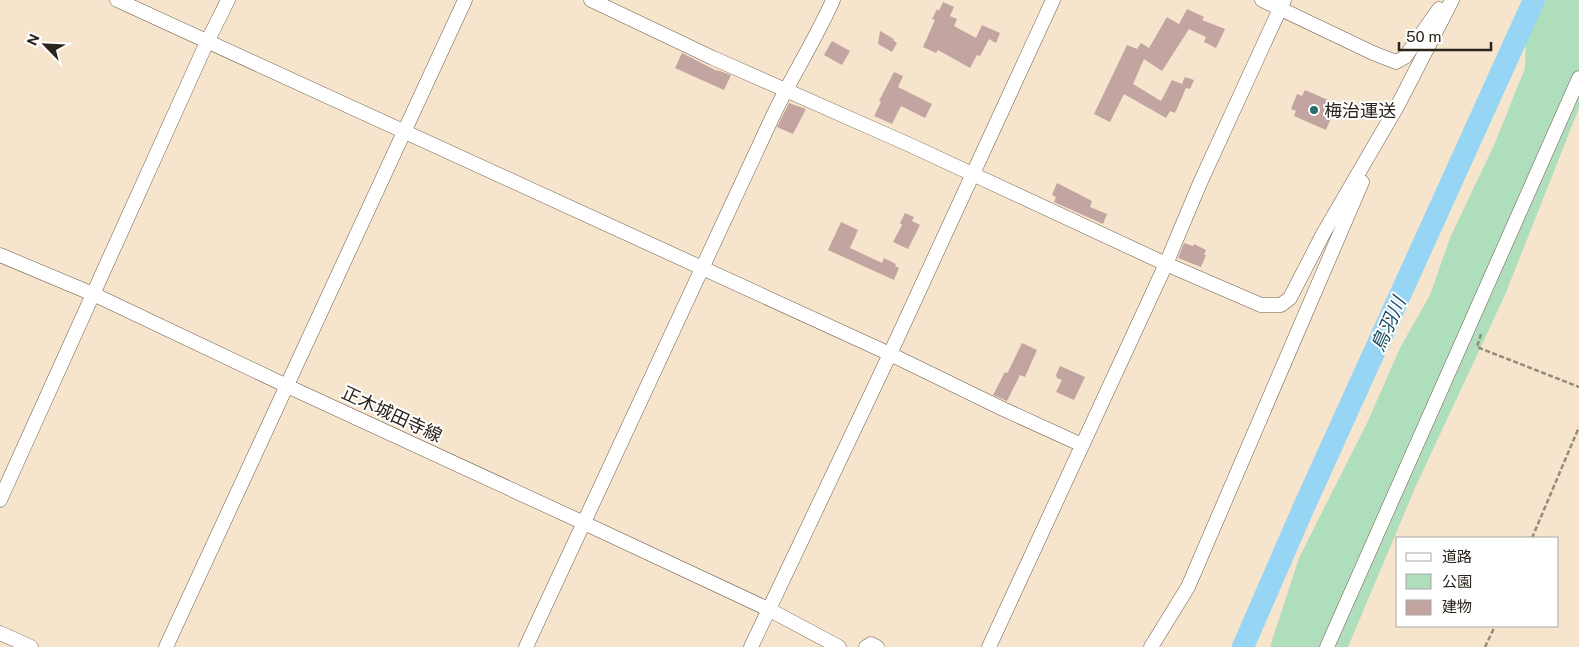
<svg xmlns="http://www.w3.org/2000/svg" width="1579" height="647" font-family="'Public Sans','Noto Sans JP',sans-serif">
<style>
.green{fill:#aedebc}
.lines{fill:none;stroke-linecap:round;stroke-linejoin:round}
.river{stroke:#96d5f4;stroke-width:22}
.building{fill:#c2a4a0}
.minor-casing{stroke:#6e5e4b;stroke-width:15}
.path{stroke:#968a79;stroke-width:2.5;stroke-dasharray:5 2.5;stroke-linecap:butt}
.minor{stroke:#fff;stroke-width:14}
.poi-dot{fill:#27706a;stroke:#fff;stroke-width:2}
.labels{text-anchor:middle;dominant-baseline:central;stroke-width:4;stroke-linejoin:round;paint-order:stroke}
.poi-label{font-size:18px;fill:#2a241b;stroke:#fff;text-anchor:start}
.street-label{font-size:18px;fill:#2a241b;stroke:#fff}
.water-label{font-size:19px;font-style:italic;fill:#194c61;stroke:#fff}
</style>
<rect width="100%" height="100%" fill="#f6e4cd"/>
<path class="green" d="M1542,0h37v108l-74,187 -90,193 -67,159h-78l29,-89 68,-135 33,-75 30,-53 20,-57 45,-95 30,-75 1,-29z"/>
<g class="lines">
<path class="river" d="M1243,647l60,-138 231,-509"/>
</g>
<g class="building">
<path d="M943,2l11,5 -4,9 7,3 -3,7 22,12 6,-13 18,8 -4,10 -7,-4 -9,17 -3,-1 -7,13 -32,-18 -2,3 -13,-6 12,-27 -3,-1 5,-10 2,2z"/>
<path d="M1187,9l17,8 -2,3 23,9 -9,19 -12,-6 2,-5 -17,-8 -27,42 -18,-12 -11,25 28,17 11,-21 10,4 3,-7 9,3 -4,9 -4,-1 -11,25 -5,-2 -4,7 -42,-24 -14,28 -16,-8 33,-69 10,4 4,-6 8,5 18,-31 12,7z"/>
<path d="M880,31l14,8 -1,1 4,3 -5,9 -14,-8z"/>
<path d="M832,41l18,10 -8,14 -18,-10z"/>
<path d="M682,53l35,18v-1l14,5 -7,15 -49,-22z"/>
<path d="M894,72l9,4 -5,11 34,17 -7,14 -24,-12 -9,18 -18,-8 7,-14 -2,-1z"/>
<path d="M1305,90l32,14 -11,26 -32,-14 2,-5 -5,-2 6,-15 5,2z"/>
<path d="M789,103l17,6 -13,25 -16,-7z"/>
<path d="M1057,183l35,18 -2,6 17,7 -4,10 -49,-22 2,-5 -4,-2z"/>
<path d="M905,213l9,4 -2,4 8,4 -12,24 -15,-7 9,-17 -2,-2z"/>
<path d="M841,222l17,8 -8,18 32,15 2,-5 12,6 -1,2 4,2 -5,12 -66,-30z"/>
<path d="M1184,243l9,3 1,-2 12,6 -2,5h2l-5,12 -23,-9z"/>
<path d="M1022,343l15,7 -12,27 -5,-2 -13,26 -14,-6 12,-23 2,1 1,-1z"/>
<path d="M1060,366l25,11 -11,23 -18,-8 6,-12 -5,-2 -1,-3z"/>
</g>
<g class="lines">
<g class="minor-casing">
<g id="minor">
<path d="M117,0l773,354 113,55 79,36"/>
<path d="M591,0l122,58 197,87 256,119 95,41h20l9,-7 33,-64 75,-129 54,-105"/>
<path d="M1262,0l111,53 23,9 9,-5 34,-48"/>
<path d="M0,255l93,39 194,92 297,137 184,86 71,38"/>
<path d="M0,500l207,-458 21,-42"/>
<path d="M0,633l31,14"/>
<path d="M166,647l299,-647"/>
<path d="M526,647l245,-527c19,-41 44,-79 62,-120"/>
<path d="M751,647l139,-293 163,-354"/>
<path d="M866,647l5,-3 6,3"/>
<path d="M989,647l177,-383 34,-81 84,-183"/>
<path d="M1151,647l37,-60 174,-405"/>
<path d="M1327,647l252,-569"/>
</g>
</g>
<g class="path">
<path d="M1481,334l-4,13 102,40"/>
<path d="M1532,538l47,-111"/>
<path d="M1485,647l10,-21"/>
</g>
<use href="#minor" class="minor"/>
</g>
<circle class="poi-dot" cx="1314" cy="110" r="5"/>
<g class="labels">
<g class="poi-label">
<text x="1324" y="110">梅治運送</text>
</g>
<g class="street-label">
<text transform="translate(392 414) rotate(25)">正木城田寺線</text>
</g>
<g class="water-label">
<text transform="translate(1388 324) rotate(-66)">鳥羽川</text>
</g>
</g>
<rect x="1396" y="537" width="162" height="90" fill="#ffffff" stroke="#aaa7a4"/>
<rect x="1406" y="553" width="25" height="8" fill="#ffffff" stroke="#aaa7a4"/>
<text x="1442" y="562" font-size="15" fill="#2a241b">道路</text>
<rect x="1406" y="574" width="25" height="15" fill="#aedebc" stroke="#aaa7a4"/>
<text x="1442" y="587" font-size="15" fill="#2a241b">公園</text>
<rect x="1406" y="600" width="25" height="15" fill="#c2a4a0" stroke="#aaa7a4"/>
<text x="1442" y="612" font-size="15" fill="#2a241b">建物</text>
<g transform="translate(45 45) rotate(294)" stroke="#ffffff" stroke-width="4" paint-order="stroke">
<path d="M0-4L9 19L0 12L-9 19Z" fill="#2a241b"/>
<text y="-8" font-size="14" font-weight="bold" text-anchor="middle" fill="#2a241b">N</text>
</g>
<path d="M1399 42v8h92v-8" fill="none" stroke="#2a241b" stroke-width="2.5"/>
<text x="1406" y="42" font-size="15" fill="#2a241b" stroke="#ffffff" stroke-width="4" paint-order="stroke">50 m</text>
</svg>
